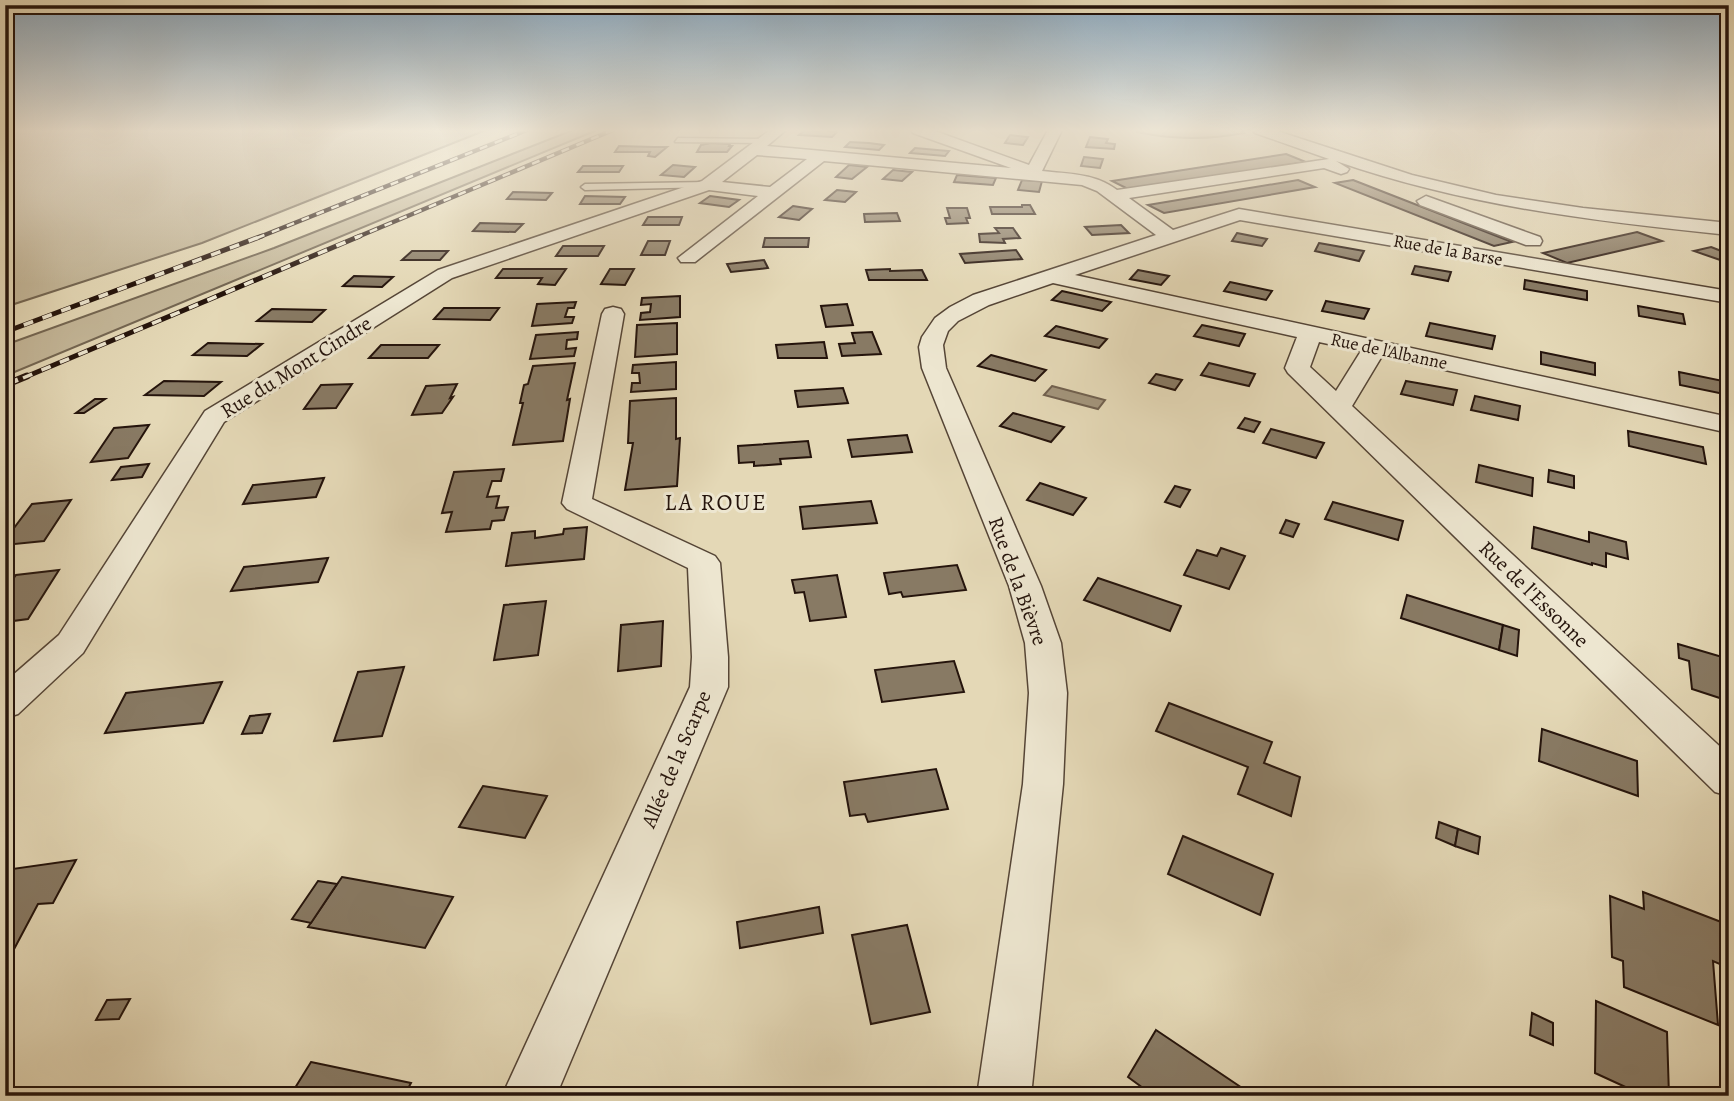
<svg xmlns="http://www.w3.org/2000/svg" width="1734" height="1101" font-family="Alegreya,serif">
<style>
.green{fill:#c4b799;stroke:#746652;stroke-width:2}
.water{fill:#a3957c;stroke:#71614f;stroke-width:2}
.building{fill:#887a64;stroke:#25140c;stroke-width:2}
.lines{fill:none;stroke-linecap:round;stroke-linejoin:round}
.service-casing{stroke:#554536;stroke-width:3}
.minor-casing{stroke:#554536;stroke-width:3}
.service{fill:#ede6d0;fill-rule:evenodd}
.minor{fill:#ede6d0;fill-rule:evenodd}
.rail-far2-casing{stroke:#25140c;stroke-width:4.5}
.rail-far1-casing{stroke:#25140c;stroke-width:5}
.rail-casing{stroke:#25140c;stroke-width:7}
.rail-far2{stroke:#ede6d0;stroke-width:2.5;stroke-dasharray:8;stroke-linecap:butt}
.rail-far1{stroke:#ede6d0;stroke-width:3.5;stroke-dasharray:10;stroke-linecap:butt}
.rail{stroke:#ede6d0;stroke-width:4.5;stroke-dasharray:14;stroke-linecap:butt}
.labels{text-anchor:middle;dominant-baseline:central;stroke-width:6;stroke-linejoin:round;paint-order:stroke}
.far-street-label{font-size:18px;fill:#25140c;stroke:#ede6d0}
.street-label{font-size:21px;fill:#25140c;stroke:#ede6d0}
.neighbourhood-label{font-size:23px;letter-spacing:2px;fill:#25140c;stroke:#ede6d0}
</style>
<rect width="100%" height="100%" fill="#e4d8b6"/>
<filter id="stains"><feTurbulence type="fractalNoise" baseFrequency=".00286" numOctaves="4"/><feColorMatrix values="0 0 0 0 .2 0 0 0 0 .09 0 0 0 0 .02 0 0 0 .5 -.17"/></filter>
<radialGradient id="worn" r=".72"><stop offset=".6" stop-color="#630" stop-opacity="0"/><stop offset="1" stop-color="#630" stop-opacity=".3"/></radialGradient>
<g class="green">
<path d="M5,130h481l-284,113 -197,64z"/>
<path d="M573,130h24l-592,246v-31l269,-97z"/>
<path d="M1137,130h104l3,3c-37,7 -70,7 -107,-1z"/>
</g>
<path class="water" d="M1052,386l53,14 -7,9 -54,-14z"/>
<g class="building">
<path d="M805,130h4l28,2 -5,5 -33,-2z"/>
<path d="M1010,135l18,2 -5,8 -18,-2z"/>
<path d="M1090,137l18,2 -2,4 9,1 -1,5 -28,-2z"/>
<path d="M850,142l19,1 15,2 -5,5 -34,-3z"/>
<path d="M711,143l19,1 -1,2h3l-5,6h-30l4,-7z"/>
<path d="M619,146l35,1h13l-12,10 -7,-1 2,-4h-35z"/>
<path d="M915,148l34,3 -4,5 -35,-3z"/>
<path d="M1286,154l20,8 -176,28 -18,-9z"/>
<path d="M1084,157l19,2 -3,9 -19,-2z"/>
<path d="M673,165l22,2 -11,10 -23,-2z"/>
<path d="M849,165l18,2 -15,12 -16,-2z"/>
<path d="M583,166h40l-4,6h-41z"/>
<path d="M893,170l19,2 -10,9 -19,-2z"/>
<path d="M957,175l39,3 -3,7 -39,-3z"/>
<path d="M1022,180l20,1 -3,11 -21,-2z"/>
<path d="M1298,180l17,7 -151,26 -16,-8z"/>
<path d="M1353,180l159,62 -18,4 -159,-63z"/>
<path d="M837,190l19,2 -11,10 -20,-2z"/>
<path d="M513,192l39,1 -6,7 -39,-1z"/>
<path d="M585,196l40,1 -5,7h-40z"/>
<path d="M710,196l29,4 -10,7 -29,-4z"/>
<path d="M1022,205h8l5,9h-43l-2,-7h32z"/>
<path d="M793,206l19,3 -13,11 -20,-3z"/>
<path d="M947,208h20l3,10h-4l2,5 -21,1 -2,-6h5z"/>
<path d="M897,213l3,8 -35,1 -1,-8z"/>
<path d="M648,217h34l-3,8h-36z"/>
<path d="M480,223l43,1 -8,8 -42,-1z"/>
<path d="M1121,225l8,8 -37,2 -7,-8z"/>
<path d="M995,228h18l7,10 -17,1 2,4 -25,-1 -1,-8 20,-1z"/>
<path d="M1637,232l25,9 -95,22 -24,-10z"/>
<path d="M1237,233l30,6 -5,7 -30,-5z"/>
<path d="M765,238h44l-1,9h-45z"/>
<path d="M648,241h22l-5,14h-24z"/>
<path d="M1319,243l45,8 -5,10 -44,-10z"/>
<path d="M563,246h41l-6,10h-42z"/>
<path d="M1711,247l18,7v9l-35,-12z"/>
<path d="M1016,250l6,9 -57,4 -5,-9z"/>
<path d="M412,251h36l-8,9h-38z"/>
<path d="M764,260l4,8 -37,4 -4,-8z"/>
<path d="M1415,266l36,6 -3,9 -36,-7z"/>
<path d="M503,269h63l-11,16 -17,-1 4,-6h-46z"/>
<path d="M610,269h24l-9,16 -24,-1z"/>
<path d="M890,269v2l32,-1 5,10h-58l-3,-10z"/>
<path d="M1138,270l31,6 -8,9 -31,-6z"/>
<path d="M354,276l39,1 -11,10 -39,-1z"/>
<path d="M1525,280l62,11v9l-63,-11z"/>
<path d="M1230,282l42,9 -6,9 -42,-9z"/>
<path d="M1062,291l49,11 -9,9 -50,-11z"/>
<path d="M680,296v21l-40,3 1,-7 9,-1 1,-8 -10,1 1,-7z"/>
<path d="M1326,301l43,8 -5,10 -42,-8z"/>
<path d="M576,302l-2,6h-6l-3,9h9l-2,6 -40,3 5,-22z"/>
<path d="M847,304l6,21 -27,2 -5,-21z"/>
<path d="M1638,306l45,8 2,10 -46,-8z"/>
<path d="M444,308h55l-9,12 -56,-1z"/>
<path d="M272,309l53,1 -13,12 -55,-1z"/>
<path d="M677,323v31l-42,3 2,-32z"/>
<path d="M1430,323l65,13 -3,13 -66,-13z"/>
<path d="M1202,325l43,9 -6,12 -45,-10z"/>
<path d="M1056,326l51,13 -8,9 -54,-12z"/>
<path d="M578,332l-1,7 -10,1 -1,9 10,-1 -2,8 -44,3 6,-24z"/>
<path d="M872,332l9,22 -39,2 -3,-12 16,-1 -3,-10z"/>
<path d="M824,342l3,16h-49l-2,-13z"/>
<path d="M208,343l54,1 -15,12 -54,-1z"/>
<path d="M381,345h58l-11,13h-59z"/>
<path d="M1541,352l54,11v12l-54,-11z"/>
<path d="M991,355l55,15 -11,11 -57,-15z"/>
<path d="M676,362v27l-45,3 1,-9h8l-1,-10h-7l1,-8z"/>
<path d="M575,363l-8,37 3,-1 -7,42 -50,4 10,-42h-3l4,-18 4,-1 5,-18z"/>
<path d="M1209,363l46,11 -6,12 -48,-11z"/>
<path d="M1679,372l49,10 1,13 -49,-10z"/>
<path d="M1156,374l26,6 -7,10 -26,-7z"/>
<path d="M164,381l57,1 -17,14 -59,-1z"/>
<path d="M1406,381l51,9 -4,15 -52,-11z"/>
<path d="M352,384l-16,24 -32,1 17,-24z"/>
<path d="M457,384l-7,14 3,-1 -11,16 -30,2 14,-29z"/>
<path d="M843,388l5,15 -50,4 -3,-16z"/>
<path d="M1475,396l45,10 -2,14 -47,-10z"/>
<path d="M676,398v41l4,-1 -3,48 -52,4 8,-47h-5l2,-42z"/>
<path d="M95,399h10l-21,14h-8z"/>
<path d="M1013,413l51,14 -13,15 -51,-16z"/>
<path d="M1245,418l15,4 -6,10 -16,-4z"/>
<path d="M149,425l-21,33 -37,4 23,-34z"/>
<path d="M1271,429l53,14 -8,15 -53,-15z"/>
<path d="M1628,431l75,16 3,17 -77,-18z"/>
<path d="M907,435l5,17 -60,5 -4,-17z"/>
<path d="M808,441l3,16 -31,2 1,5 -27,2v-4l-15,1 -1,-17z"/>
<path d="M149,464l-7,13 -30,3 9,-13z"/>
<path d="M1479,465l54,13 -1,18 -56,-14z"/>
<path d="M504,469l-3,12h-9l-5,16 12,-1 -3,12 12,-1 -4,13 -12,1 -2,8 -44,3 6,-20 -10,1 12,-41z"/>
<path d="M1549,470l25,6v12l-26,-6z"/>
<path d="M324,478l-8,19 -73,7 10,-19z"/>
<path d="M1040,483l46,15 -13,17 -46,-15z"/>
<path d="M1175,486l15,4 -10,17 -15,-5z"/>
<path d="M71,500l-27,41 -39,4v-5l27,-36z"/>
<path d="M871,501l6,22 -74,6 -3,-22z"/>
<path d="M1333,502l70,19 -5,19 -73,-21z"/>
<path d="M1286,520l13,4 -6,13 -13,-4z"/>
<path d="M587,527l-3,32 -78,7 6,-33 23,-2v7l28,-4 1,-5z"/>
<path d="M1534,527l55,15v-10l37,10 2,17 -22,-6v14l-14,-4v2l-60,-17z"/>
<path d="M1221,548l24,8 -16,33 -45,-14 13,-25 20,6z"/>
<path d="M328,558l-10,24 -87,9 13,-24z"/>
<path d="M957,565l9,25 -63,7 -2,-5 -12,2 -5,-21z"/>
<path d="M59,570l-31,49 -23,3v-32l11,-15z"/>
<path d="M837,575l9,42 -36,4 -6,-29 -9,1 -3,-13z"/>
<path d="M1098,578l83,28 -11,25 -86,-31z"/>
<path d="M1407,595l96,30 -4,25 -98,-32z"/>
<path d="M546,601l-8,54 -44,5 10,-55z"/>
<path d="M663,621l-2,45 -43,5 3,-46z"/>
<path d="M1503,625l16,5 -2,26 -18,-6z"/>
<path d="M1678,644l51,15v42l-37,-12 -3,-28 -10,-3z"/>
<path d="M954,661l10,31 -82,10 -7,-32z"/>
<path d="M404,667l-22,69 -48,5 24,-69z"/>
<path d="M222,682l-19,41 -98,10 21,-40z"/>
<path d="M1169,703l103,39 -8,21 36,14 -9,39 -53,-22 10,-27 -92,-36z"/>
<path d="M270,714l-8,19 -20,1 8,-18z"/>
<path d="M1542,729l95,32 1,35 -99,-35z"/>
<path d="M936,769l12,40 -80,13 -3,-8 -15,2 -6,-34z"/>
<path d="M483,786l64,10 -22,42 -66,-11z"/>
<path d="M1439,822l19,7 -3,17 -19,-8z"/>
<path d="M1458,829l22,8 -2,17 -23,-8z"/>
<path d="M1183,836l90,38 -13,41 -92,-41z"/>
<path d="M76,860l-23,43 -15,1 -26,49h-7v-83z"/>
<path d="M342,877l111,20 -28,51 -117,-21z"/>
<path d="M318,881l19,3 -26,39 -19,-4z"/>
<path d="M1643,892l86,33v43l-16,-7 5,64 -94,-38 -1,-26 -11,-4 -2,-61 34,13z"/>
<path d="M819,907l4,26 -83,15 -3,-26z"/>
<path d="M907,925l23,87 -59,12 -19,-89z"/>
<path d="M130,999l-11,20 -23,1 11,-20z"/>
<path d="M1596,1001l71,31 2,64h-24l-50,-23z"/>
<path d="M1532,1013l21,10v22l-23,-10z"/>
<path d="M1156,1030l98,66h-100l-26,-19z"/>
<path d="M311,1062l100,21 -7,13h-114z"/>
</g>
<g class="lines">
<g class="service-casing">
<g id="service">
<path d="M678,138l89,1 4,2 -4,2 -92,-1z"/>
<path d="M708,182l3,1v4l-126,3 -4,-3 4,-3z"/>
</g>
</g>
<g class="minor-casing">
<g id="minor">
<path d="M770,130h16l-19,16 244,22 -98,-35 -2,-3h21l97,35 19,-35h14l-20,41c26,3 53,2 75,19l212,-31 -74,-26 -2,-3h21l138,45 84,20 87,13 146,15v12c-136,-14 -263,-29 -393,-74l13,8 -2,3 -6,2 -17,-6 -195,30 44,32 66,-21 490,82v12l-489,-83 -165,55 654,142v16l-347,-77 -30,50 377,349v41l-14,-4 -427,-419 -3,-5 12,-31 -244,-54 -64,22 -31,16 -10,10 -5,14 3,23 95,218 20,57 6,50 -4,91 -32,312h-54l46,-312 6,-91 -4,-50 -16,-57 -87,-218 -3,-21 3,-10 13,-19 15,-11 23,-12 183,-60 -59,-44 -15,-6 -258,-24 -129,101h-14l-3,-4 80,-62 -49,-6 -257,88 -228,144 -141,231 -65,61 -13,4v-36l54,-47 146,-224 233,-141 264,-89zM757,155l50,4 -37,28 -48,-5zM1319,342l42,9 -25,40 -26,-24z"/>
<path d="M1719,130h10v5l-8,-2z"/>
<path d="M1426,196l114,41 2,4 -2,4h-14l-106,-40 -3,-4z"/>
<path d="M613,307l8,2 3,5 -32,185 123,57 5,7 8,94v30l-172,409h-54l188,-409 2,-30 -4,-89 -121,-59 -5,-6 40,-189 3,-5z"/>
</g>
</g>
<use href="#service" class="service"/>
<use href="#minor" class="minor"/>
<g class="rail-far2-casing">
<g id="rail-far2">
<path d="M257,238l270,-108"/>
<path d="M355,238l258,-108"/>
</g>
</g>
<g class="rail-far1-casing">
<g id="rail-far1">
<path d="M5,332l257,-96"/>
<path d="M23,378l337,-142"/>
</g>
</g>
<g class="rail-casing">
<path id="rail" d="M5,385l22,-9"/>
</g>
<use href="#rail-far2" class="rail-far2"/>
<use href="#rail-far1" class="rail-far1"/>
<use href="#rail" class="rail"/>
</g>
<linearGradient id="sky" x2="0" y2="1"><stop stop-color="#8ca8bd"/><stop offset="0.46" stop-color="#f3edde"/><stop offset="1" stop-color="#f3edde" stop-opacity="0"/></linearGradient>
<rect width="1734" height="284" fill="url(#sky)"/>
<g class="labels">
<g class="far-street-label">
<text transform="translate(1448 250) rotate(10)">Rue de la Barse</text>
<text transform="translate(1389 351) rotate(12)">Rue de l'Albanne</text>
</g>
<g class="street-label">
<text transform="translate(296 367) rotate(-32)">Rue du Mont Cindre</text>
<text transform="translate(1018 581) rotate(70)">Rue de la Bièvre</text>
<text transform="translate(1534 594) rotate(44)">Rue de l'Essonne</text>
<text transform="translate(676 759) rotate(-67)">Allée de la Scarpe</text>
</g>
<g class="neighbourhood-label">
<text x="716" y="502">LA ROUE</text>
</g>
</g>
<rect width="1734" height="1101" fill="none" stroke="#e4d8b6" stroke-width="28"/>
<rect x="7" y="7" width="1720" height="1087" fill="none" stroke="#25140c" stroke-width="3.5"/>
<rect x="14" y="14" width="1706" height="1073" fill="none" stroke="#25140c" stroke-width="2"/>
<rect width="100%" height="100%" filter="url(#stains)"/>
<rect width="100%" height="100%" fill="url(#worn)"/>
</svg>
